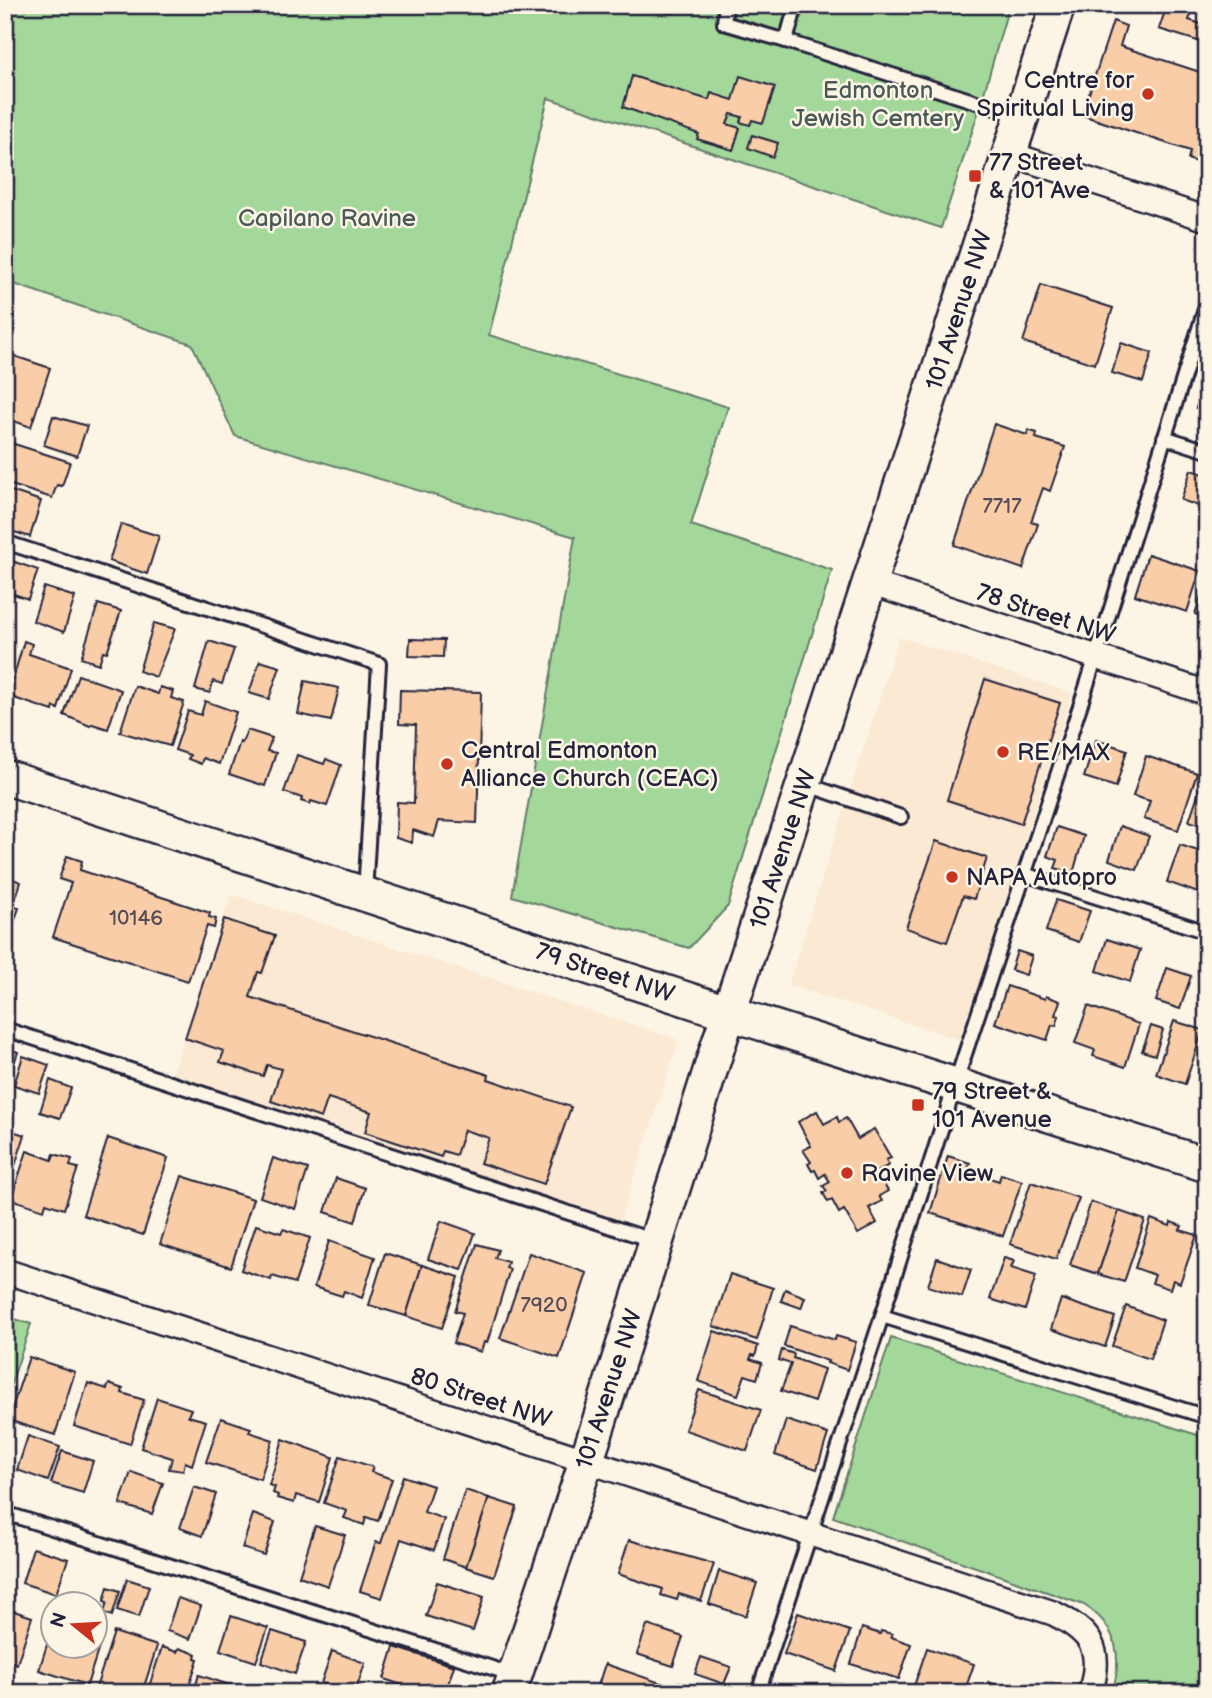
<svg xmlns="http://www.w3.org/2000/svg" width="1212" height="1698" font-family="'Balsamiq Sans',sans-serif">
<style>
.built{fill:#fbe9d3}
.green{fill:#a4d89b;stroke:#637d6b;stroke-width:2}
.building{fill:#f9cda8;stroke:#22223b;stroke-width:2}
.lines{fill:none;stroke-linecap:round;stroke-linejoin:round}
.lane-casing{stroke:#22223b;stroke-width:18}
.street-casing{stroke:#22223b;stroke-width:28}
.secondary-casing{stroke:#22223b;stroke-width:38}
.lane{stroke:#fcf5e5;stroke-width:12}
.street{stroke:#fcf5e5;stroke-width:23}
.secondary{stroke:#fcf5e5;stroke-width:33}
.poi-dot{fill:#c8321e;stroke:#fcf5e5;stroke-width:2.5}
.labels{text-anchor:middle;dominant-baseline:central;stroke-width:5;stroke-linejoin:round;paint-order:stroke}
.number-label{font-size:21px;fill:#584d56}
.poi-label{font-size:24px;fill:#22223b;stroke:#fcf5e5;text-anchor:start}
.park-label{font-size:24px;fill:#495958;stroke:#fcf5e5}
.street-label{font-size:24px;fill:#22223b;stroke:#fcf5e5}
</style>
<rect width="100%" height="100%" fill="#fcf5e5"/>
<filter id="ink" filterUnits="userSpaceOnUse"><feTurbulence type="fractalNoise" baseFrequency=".0143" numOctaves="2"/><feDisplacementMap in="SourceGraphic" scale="14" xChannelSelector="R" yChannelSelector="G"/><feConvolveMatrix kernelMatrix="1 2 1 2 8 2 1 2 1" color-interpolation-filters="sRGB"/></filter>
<g filter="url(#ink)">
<g class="built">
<path d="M899,637l173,56 -111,347 -173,-55z"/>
<path d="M231,894l448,146 -59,180 -448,-146z"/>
</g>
<g class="green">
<path d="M5,5h1004l-28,99 -40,124 -393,-130 -59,237 239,72 -37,118 141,45 -104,336 -39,42 -177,-52 63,-359 -340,-101 -43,-92 -187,-63z"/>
<path d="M5,1316l26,8 -26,78z"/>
<path d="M891,1338l316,100v255h-95c11,-36 6,-67 -28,-88l-251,-88z"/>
</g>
<g class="building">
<path d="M1167,5h27l-5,15 18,6v18l-48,-15z"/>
<path d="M1113,21l13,5 -6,20 83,27 4,-10v103l-19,-7 2,-8 -108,-36z"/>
<path d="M632,76l77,24 2,-7 22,7 7,-24 35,11 -12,36 -11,-3 -2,5 -10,-3 2,-5 -11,-3 -4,10 13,4 -7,22 -36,-11 2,-5 -76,-27z"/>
<path d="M752,135l26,8 -5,14 -25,-9z"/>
<path d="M1041,285l72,23 -18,56 -72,-22z"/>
<path d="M1121,343l31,10 -9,29 -31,-9z"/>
<path d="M8,354l42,14 -19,59 -26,-9v-56z"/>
<path d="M1207,379v32l-11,-3z"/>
<path d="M53,416l34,10 -10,30 -33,-11z"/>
<path d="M994,424l33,11 1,-5 9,3 -1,5 29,9 -15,44 -7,-3 -12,34 7,2 -15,45 -69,-24z"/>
<path d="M5,441l65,21 -8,24 -5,-1 -5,13 -47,-15z"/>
<path d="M1191,470l16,5v34l-26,-9z"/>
<path d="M5,489l36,12 -11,36 -25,-8z"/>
<path d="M121,524l38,12 -12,38 -38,-13z"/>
<path d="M1148,554l52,17 -13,41 -52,-17z"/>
<path d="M9,560l29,10 -10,29 -23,-8v-19z"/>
<path d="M1207,578v40l-12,-4z"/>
<path d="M44,587l31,10 -11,35 -31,-11z"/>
<path d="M98,604l23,7 -14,41 -4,-1 -4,13 -18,-6z"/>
<path d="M154,623l21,6 -19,48 -17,-6z"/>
<path d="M410,639l34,1 -1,17 -34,-1z"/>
<path d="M24,641l8,3 -3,10 42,14 -13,41 -4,-2 -1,4 -45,-15z"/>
<path d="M209,641l25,8 -12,35 -9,-3 -3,12 -15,-4z"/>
<path d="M260,661l20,6 -11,32 -20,-6z"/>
<path d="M78,675l43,15 -13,39 -16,-5 -2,2 -26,-11z"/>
<path d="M985,679l75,24 -39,121 -74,-24z"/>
<path d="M305,681l34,7 -8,33 -33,-7z"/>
<path d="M135,686l23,8 2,-7 13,4 -2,7 13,4 -14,44 -50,-14z"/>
<path d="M400,690l81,2 -4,131 -38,-2 -5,16 -21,-7 -1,13 -16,-5 1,-36 17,1 2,-78 -17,-1z"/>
<path d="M205,701l31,11 -17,52 -16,-6 -2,6 -13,-5 2,-4 -15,-5 13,-39 13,4z"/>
<path d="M247,730l25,8 -5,13 9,2 -11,33 -36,-12 11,-32 2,1z"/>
<path d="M1096,740l31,10 -11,37 -32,-10z"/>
<path d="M297,755l27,9 2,-5 15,6 -14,41 -16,-5 -1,3 -9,-3 1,-3 -18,-6z"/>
<path d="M1146,756l51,17 -19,57 -34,-11 6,-18 -17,-5z"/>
<path d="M1206,770h1v57l-18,-6z"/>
<path d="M1120,826l29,10 -12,34 -28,-10z"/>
<path d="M1057,827l27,9 -11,37 -18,-5 3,-8 -11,-4z"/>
<path d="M936,841l51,17 -13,41 -11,-3 -16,46 -41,-14z"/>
<path d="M1180,845l27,9v13l-9,26 -31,-11z"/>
<path d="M67,856l15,5 -2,9 130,43 -1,4 7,2 -2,9 -7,-2 -19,55 -135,-44 18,-54 -12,-4z"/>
<path d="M5,876l16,6 -8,24 6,2 -12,35 -2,-1z"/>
<path d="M1056,900l34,11 -11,31 -33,-11z"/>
<path d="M224,919l51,17 -13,37 -4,-1 -8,25 239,78 -1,4 83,28 -27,77 -64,-21 9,-25 -25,-8 -8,25 -13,-4 -2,6 -76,-25 6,-20 -43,-14 -7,20 -50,-17 10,-32 -14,-4 -4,11 -43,-14 4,-11 -39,-13z"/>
<path d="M1107,939l33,11 -10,32 -33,-11z"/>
<path d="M1017,951l15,5 -6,19 -15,-5z"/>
<path d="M1167,968l24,8 -11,33 -24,-8z"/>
<path d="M1007,986l38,13 1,-3 14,5 -5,14 4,1 -3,10 -4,-1 -5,15 -52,-17z"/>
<path d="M1088,1006l51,18 -14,43 -32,-11 2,-6 -20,-7z"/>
<path d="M1174,1021l29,9 -18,54 -29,-10z"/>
<path d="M1151,1026l12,4 -8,25 -13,-4z"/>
<path d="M5,1047l13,5 -11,31 -2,-1z"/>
<path d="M23,1056l26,9 -10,28 -25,-8z"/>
<path d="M1207,1072v29l-8,-3z"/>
<path d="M50,1080l21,8 -11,30 -20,-6z"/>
<path d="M817,1111l7,13 13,-7 2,5 7,-4 12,21 16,-10 17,29 -5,2 3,5 -13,7 12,19 -9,5 3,5 -13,7 8,15 -19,11 -14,-24 -5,3 -7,-13 -4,2 -5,-9 4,-2 -4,-5 7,-4 -5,-8 -6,4 -4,-8 -3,1 -4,-7 3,-2 -8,-12 8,-4 -13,-24z"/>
<path d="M5,1129l20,6 -20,61z"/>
<path d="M108,1138l60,20 -25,77 -60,-20z"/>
<path d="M27,1151l25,9 2,-6 18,5 -2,7 8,2 -14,41 -18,-6 -2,7 -33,-11z"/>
<path d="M948,1156l22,7 -2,8 31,10 2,-7 21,7 -19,55 -73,-23z"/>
<path d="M273,1158l35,11 -13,40 -35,-12z"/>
<path d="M182,1176l71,23 -22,68 -71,-23z"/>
<path d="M336,1178l29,10 -10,34 -30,-10z"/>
<path d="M1031,1182l48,16 -23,61 -46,-15z"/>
<path d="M1091,1202l28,9 -21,63 -28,-9z"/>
<path d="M1119,1211l26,9 -21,62 -26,-8z"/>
<path d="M1151,1219l19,7 1,-4 11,4 -2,4 17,5 -17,48 -7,-3 -3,9 -18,-6 3,-8 -20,-7z"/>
<path d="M441,1221l34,12 -13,37 -34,-11z"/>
<path d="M256,1225l25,8 2,-4 27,9 -15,45 -23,-7 -1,4 -30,-10z"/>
<path d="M329,1241l46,16 -13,41 -18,-7 -2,5 -28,-9z"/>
<path d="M477,1244l21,6 -3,8 13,4 -2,6 4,1 -23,74 -3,-1 -3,10 -28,-9 10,-30 -8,-2z"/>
<path d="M385,1253l37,12 -16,51 -37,-11z"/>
<path d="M529,1253l58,20 -28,85 -59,-20z"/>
<path d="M937,1258l34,12 -9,27 -34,-11z"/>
<path d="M1004,1258l10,3 -3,7 25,8 -11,34 -35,-11z"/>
<path d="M422,1265l37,12 -17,51 -36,-12z"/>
<path d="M730,1274l43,14 -16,52 -44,-14z"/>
<path d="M785,1289l20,8 -4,11 -20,-7z"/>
<path d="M1061,1299l54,18 -10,30 -54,-18z"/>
<path d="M1126,1306l37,14 -13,39 -38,-13z"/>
<path d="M790,1326l45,14 1,-4 20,6 -9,28 -20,-7 1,-2 -44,-15z"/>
<path d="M714,1331l44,15 -3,10 -3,-1 -2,4 12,4 -5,16 -12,-4 -7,20 -40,-14z"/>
<path d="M782,1350l12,4 -1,4 31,11 -10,33 -33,-11 10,-27 -12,-4z"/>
<path d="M29,1357l46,15 -20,63 -47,-15z"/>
<path d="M88,1383l19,6 2,-5 14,5 -1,4 22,7 -14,44 -56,-18z"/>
<path d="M699,1390l62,20 -14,41 -62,-21z"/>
<path d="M157,1398l34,11 -3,7 18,5 -14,44 -7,-3 -2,9 -14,-2 3,-11 -31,-10z"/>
<path d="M221,1418l30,10 -2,4 24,8 -13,39 -54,-17z"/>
<path d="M786,1420l42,14 -11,35 -42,-14z"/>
<path d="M28,1436l32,11 -12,34 -31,-11z"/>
<path d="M283,1439l50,18 -14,45 -23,-7 -2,8 -17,-5 1,-3 -5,-2 2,-6 -6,-2z"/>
<path d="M62,1451l31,10 -10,32 -32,-10z"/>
<path d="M340,1456l33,11 -2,5 21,7 -14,42 -12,-4 -2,8 -20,-7 3,-7 -23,-8z"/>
<path d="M131,1472l32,11 -11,31 -32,-10z"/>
<path d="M403,1476l30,10 -9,26 20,7 -10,31 -33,-11 -19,59 -22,-7 16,-49 5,1z"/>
<path d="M194,1487l22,7 -14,42 -22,-8z"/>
<path d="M465,1490l24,8 -23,69 -23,-8z"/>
<path d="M489,1498l28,9 -23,69 -28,-9z"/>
<path d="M253,1514l22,8 -11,33 -22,-7z"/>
<path d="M315,1526l30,9 -17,51 -29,-10z"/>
<path d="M629,1540l85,24 -13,37 -22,-7 -2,6 -16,-5 2,-6 -45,-15z"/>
<path d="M33,1548l35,11 -12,35 -34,-11z"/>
<path d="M719,1571l38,12 -11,33 -37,-12z"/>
<path d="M127,1579l22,7 -10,31 -22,-7z"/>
<path d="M437,1582l47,15 -11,34 -47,-15z"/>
<path d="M108,1587l12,4 -8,25 -8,-3 3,-11 -3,-1z"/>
<path d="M178,1598l23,8 -11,33 -23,-8z"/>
<path d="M5,1608l27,9 -15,47 -12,-4z"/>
<path d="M798,1613l52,18 -14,40 -52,-17z"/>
<path d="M231,1616l37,12 -12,34 -36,-12z"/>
<path d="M647,1625l36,12 -10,29 -36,-12z"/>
<path d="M862,1628l18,6 1,-3 11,3 -1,3 20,7 -12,35 -48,-15z"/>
<path d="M272,1631l34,11 -11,32 -34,-12z"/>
<path d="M51,1632l1,14 47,1 -12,38 -48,-15z"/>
<path d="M114,1632l43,14 -15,47 -16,-4 -1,4h-14l-15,-5z"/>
<path d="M162,1647l15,5 2,-4 17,6 -1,4 3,1 -11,34h-40z"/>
<path d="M394,1647l60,19 -9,27h-19l-42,-14z"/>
<path d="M927,1648l47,16 -10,29h-31l-19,-7z"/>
<path d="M332,1651l33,12 -10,30 -34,-10z"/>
<path d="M701,1657l30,10 -7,17 -29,-10z"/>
<path d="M605,1664l56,19 -4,10 -61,-1z"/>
<path d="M199,1675l49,16v2h-55z"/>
<path d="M679,1682l28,10v1h-31z"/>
<path d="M988,1682l34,11h-38z"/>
</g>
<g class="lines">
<g class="lane-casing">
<g id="lane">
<path d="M671,5h1"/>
<path d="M726,5l-2,18 62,18"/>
<path d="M796,5l-10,36 234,75"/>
<path d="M1164,437l43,14"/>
<path d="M5,542l374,122 -14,229"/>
<path d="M805,784l96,33"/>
<path d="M1024,874l183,58"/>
<path d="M5,1029l650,212"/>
<path d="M882,1316l325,101"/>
<path d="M5,1513l509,162"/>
<path d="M758,1693l124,-377 82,-259 121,-366 122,-388"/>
</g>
</g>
<g class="street-casing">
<g id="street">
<path d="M1010,154l197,65"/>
<path d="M870,583l337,110"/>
<path d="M5,1271l1048,342c38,19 51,36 37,80"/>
</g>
</g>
<g class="secondary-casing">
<g id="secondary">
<path d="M5,777l724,236 478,152"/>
<path d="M509,1693l86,-258 123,-389 340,-1041"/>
</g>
</g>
<use href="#lane" class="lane"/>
<use href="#street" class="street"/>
<use href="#secondary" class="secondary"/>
</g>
</g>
<g class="poi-dot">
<circle cx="1148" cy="94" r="7"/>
<rect x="968" y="169" width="14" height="14" rx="3.5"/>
<circle cx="1003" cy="752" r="7"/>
<circle cx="447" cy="764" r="7"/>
<circle cx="952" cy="877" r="7"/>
<rect x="911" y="1098" width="14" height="14" rx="3.5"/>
<circle cx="847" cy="1173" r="7"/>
</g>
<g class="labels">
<g class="number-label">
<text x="1002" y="506">7717</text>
<text x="136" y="918">10146</text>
<text x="544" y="1305">7920</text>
</g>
<g class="poi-label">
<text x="1134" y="80" text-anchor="end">Centre for<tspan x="1134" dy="28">Spiritual Living</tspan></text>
<text x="989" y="162">77 Street<tspan x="989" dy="28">&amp; 101 Ave</tspan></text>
<text x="461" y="750">Central Edmonton<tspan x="461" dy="28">Alliance Church (CEAC)</tspan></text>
<text x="1017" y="752">RE/MAX</text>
<text x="966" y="877">NAPA Autopro</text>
<text x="932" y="1091">79 Street &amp;<tspan x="932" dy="28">101 Avenue</tspan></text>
<text x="861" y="1173">Ravine View</text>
</g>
<g class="park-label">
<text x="878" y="90">Edmonton<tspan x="878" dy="28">Jewish Cemtery</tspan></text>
<text x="327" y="218">Capilano Ravine</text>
</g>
<g class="street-label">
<text transform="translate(959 310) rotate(-72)">101 Avenue NW</text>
<text transform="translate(1046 614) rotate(18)">78 Street NW</text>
<text transform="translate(783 849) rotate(-72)">101 Avenue NW</text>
<text transform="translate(605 973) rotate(18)">79 Street NW</text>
<text transform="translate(609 1389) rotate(-72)">101 Avenue NW</text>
<text transform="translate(481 1398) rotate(18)">80 Street NW</text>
</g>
</g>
<rect width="1212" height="1698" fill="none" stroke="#fcf5e5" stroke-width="28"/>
<rect x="14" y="14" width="1184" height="1670" fill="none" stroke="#22223b" stroke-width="2.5" filter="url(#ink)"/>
<g transform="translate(74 1625) rotate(288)"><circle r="33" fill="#fcf5e5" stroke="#a5a1a1" stroke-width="2"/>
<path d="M0-5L12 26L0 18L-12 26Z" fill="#c8321e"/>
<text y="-10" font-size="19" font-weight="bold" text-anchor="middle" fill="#22223b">N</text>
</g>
</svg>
